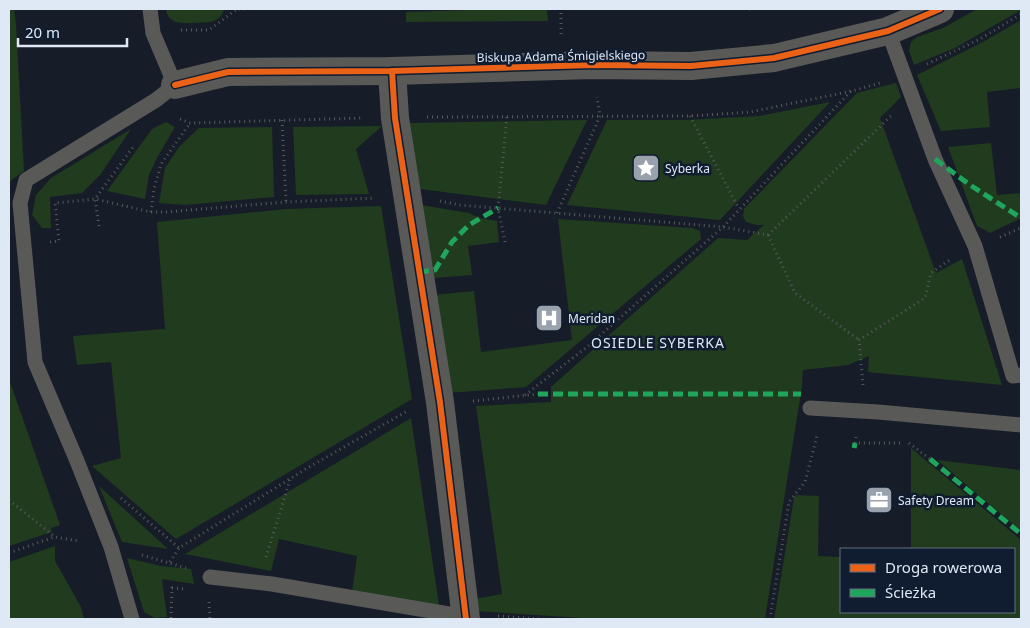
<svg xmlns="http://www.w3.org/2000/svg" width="1030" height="628" font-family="'Noto Sans',sans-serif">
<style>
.green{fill:#203b1e}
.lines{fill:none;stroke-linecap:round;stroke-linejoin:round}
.path{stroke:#58595c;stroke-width:3;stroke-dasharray:1 4;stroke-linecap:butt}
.lane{stroke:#595958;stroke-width:15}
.street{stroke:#595958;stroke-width:28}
.quiet{stroke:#20a55d;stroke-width:5;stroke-dasharray:10 5;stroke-linecap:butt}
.cycleway-casing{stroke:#101c2f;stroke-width:9}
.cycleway{stroke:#ea6118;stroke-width:6}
.labels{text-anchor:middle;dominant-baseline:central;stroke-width:5;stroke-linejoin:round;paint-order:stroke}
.street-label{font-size:12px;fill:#dfe8f5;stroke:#101c2f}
.poi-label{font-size:12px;fill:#dfe8f5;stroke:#101c2f;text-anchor:start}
.neighbourhood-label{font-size:14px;letter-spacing:1px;fill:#dfe8f5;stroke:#101c2f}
</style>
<rect width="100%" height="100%" fill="#171d28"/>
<g class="green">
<path d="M9,9h5l2,16 8,146 -15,11z"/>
<path d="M166,9h58c-2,6 -4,9 -10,12 -4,2 -11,1 -16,2 -13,0 -30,3 -32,-14z"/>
<path d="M498,9h49l1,12 -142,1v-10z"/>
<path d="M977,9h44v1l-66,38 -41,17 -5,-14 2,-9 6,-5 26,-9z"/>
<path d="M1021,20v68l-34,4 3,35 -49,4 -24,-56 66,-33z"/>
<path d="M896,83l5,14 -21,21 56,155 26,-14 40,126 -134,-13 1,-16 -21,9 -45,5 -1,16 -37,233h-167l-123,-8 -1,-12 28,-5 -26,-188 75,-4v-15l167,-149 29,2 17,-15h-8l-10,-3 -3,-6 1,-7 113,-116z"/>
<path d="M830,102l-110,118 -153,-15 40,-85h79l74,-4z"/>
<path d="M587,120l-41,85 -126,-16 -12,-66z"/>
<path d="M166,122l9,5 -17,29 -9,19 -4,24 -38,-8 45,-62z"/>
<path d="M382,126l-26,23 13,45 -73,1 -3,-68z"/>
<path d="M272,127l2,70 -89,8 -26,-2 6,-35 14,-21 20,-19z"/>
<path d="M131,129l-31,46 -18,18 -32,4 1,31h-9l-10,-13 4,-20 15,-17z"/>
<path d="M991,143l6,52 24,-2v25l-31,15 -13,-7 -29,-79z"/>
<path d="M421,205l48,8 11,5 17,3 2,21 -31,4 4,29 -38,3z"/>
<path d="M381,206l31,193 -236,140 -84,-73 29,-8 -10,-96 -34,3 -4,-29 92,-7 -8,-107 129,-13z"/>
<path d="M558,219l134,9 8,3 1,8 -175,148 -78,6 -14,-98 40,-4 7,61 91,-12z"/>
<path d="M9,379l51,146 -9,3 1,4 -43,14z"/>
<path d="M411,418l28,187 -87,-13 5,-36 -78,-17 -8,32 -86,-17z"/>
<path d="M911,448l110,92v79h-247l20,-121 2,-3 23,1 -1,60 23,1v55h173v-63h-103z"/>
<path d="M937,460l84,10v61z"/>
<path d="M99,486l69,63 -46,-7z"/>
<path d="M55,546v15l26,46 3,12h-75v-57z"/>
<path d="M127,558l34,8 30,3 3,15 -32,-5 5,38 -12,1 -11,-6z"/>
</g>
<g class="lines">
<g class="path">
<path d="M749,9h5"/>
<path d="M181,30h28l28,-21h12"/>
<path d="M561,34v-25"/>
<path d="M927,64l53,-25 41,-25"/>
<path d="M690,116l49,93"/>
<path d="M427,117l263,-1 60,-4 102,-21 28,-8"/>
<path d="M180,119l10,4 173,-5"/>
<path d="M282,120l4,82"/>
<path d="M440,201l20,4 263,22 45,8 124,-120"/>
<path d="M151,212l3,-23 7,-25 29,-41"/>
<path d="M557,213l43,-97 -3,-19"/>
<path d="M99,226l-4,-27 38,-52"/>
<path d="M768,235l27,58 64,47"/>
<path d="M1000,237l21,-9"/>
<path d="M50,242l9,-1 -4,-38 40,-4 56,13h15l120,-10 89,-4"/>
<path d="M505,242l-7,-34 9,-92"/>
<path d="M863,385l-4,-45 66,-42 6,-25 20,-14"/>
<path d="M525,395l62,-48 136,-120 128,-136"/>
<path d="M473,401l65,-7"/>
<path d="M856,437l-1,6h45"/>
<path d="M909,443l21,16"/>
<path d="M121,498l58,50"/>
<path d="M9,500l46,37 24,4"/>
<path d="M9,553l45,-16"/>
<path d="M142,555l44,13"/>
<path d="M266,557l24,-77"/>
<path d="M170,562l9,-14 130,-81 100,-57"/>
<path d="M209,602l1,17"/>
<path d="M498,616l41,3"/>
<path d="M171,618l1,-30 14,1"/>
<path d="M770,619l19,-117 16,-20 12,-46"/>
</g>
<g class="lane">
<path d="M888,31l47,128 40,87 38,130 8,-1"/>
<path d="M810,408l68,4 143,13"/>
<path d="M210,577l62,7 177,30h17"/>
<path d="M132,619l-21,-72 -34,-86 -42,-99 -15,-159 6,-23 130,-80 19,-15 -22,-52 -3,-24"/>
</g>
<g class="street">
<path d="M392,71l3,47 45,284 26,217"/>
<path d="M175,85l53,-13 164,-1 201,-6 98,1 83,-8 114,-27 52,-22"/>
</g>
<g class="quiet">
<path d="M935,159l35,26 51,33"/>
<path d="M419,272l16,-2 17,-28 17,-17 29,-17"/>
<path d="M538,394h263"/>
<path d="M854,448l1,-5"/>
<path d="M930,459l91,75"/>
</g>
<g class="cycleway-casing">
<g id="cycleway">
<path d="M392,71l3,47 45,284 26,217"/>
<path d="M175,85l53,-13 164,-1 201,-6 98,1 83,-8 114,-27 52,-22"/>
</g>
</g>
<use href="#cycleway" class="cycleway"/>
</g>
<defs>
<g id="sight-square" transform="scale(1.4375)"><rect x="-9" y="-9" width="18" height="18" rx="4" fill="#99a1ad" stroke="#101c2f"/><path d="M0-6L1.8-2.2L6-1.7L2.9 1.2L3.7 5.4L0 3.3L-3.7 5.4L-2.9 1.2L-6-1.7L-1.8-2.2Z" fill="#fff"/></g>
<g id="hospital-square" transform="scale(1.4375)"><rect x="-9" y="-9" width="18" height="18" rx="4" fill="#99a1ad" stroke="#101c2f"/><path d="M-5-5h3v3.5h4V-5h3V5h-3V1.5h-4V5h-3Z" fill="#fff"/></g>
<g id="office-square" transform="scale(1.4375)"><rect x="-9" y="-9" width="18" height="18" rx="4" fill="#99a1ad" stroke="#101c2f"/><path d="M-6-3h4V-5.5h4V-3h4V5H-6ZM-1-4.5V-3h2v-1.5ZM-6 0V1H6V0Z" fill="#fff"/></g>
</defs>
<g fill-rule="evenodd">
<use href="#sight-square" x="646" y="168"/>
<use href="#hospital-square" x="549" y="318"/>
<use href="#office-square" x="879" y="500"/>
</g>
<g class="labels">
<g class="street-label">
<text transform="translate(561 56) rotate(-1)">Biskupa Adama Śmigielskiego</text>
</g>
<g class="poi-label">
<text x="665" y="168">Syberka</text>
<text x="568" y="318">Meridan</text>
<text x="898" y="500">Safety Dream</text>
</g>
<g class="neighbourhood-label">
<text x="658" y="342">OSIEDLE SYBERKA</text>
</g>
</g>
<rect width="1030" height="628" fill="none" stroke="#dfe8f5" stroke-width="20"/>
<rect x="840" y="548" width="175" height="65" fill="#101c2f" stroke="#636e7e"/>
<rect x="850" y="564" width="25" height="8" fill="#ea6118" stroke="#636e7e"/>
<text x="885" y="573" font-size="15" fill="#dfe8f5">Droga rowerowa</text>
<rect x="850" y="589" width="25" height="8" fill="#20a55d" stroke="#636e7e"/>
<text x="885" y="598" font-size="15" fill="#dfe8f5">Ścieżka</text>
<path d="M18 38v8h109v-8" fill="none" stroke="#dfe8f5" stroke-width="2.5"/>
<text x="25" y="38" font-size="15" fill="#dfe8f5" stroke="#101c2f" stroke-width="4" paint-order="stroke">20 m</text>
</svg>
